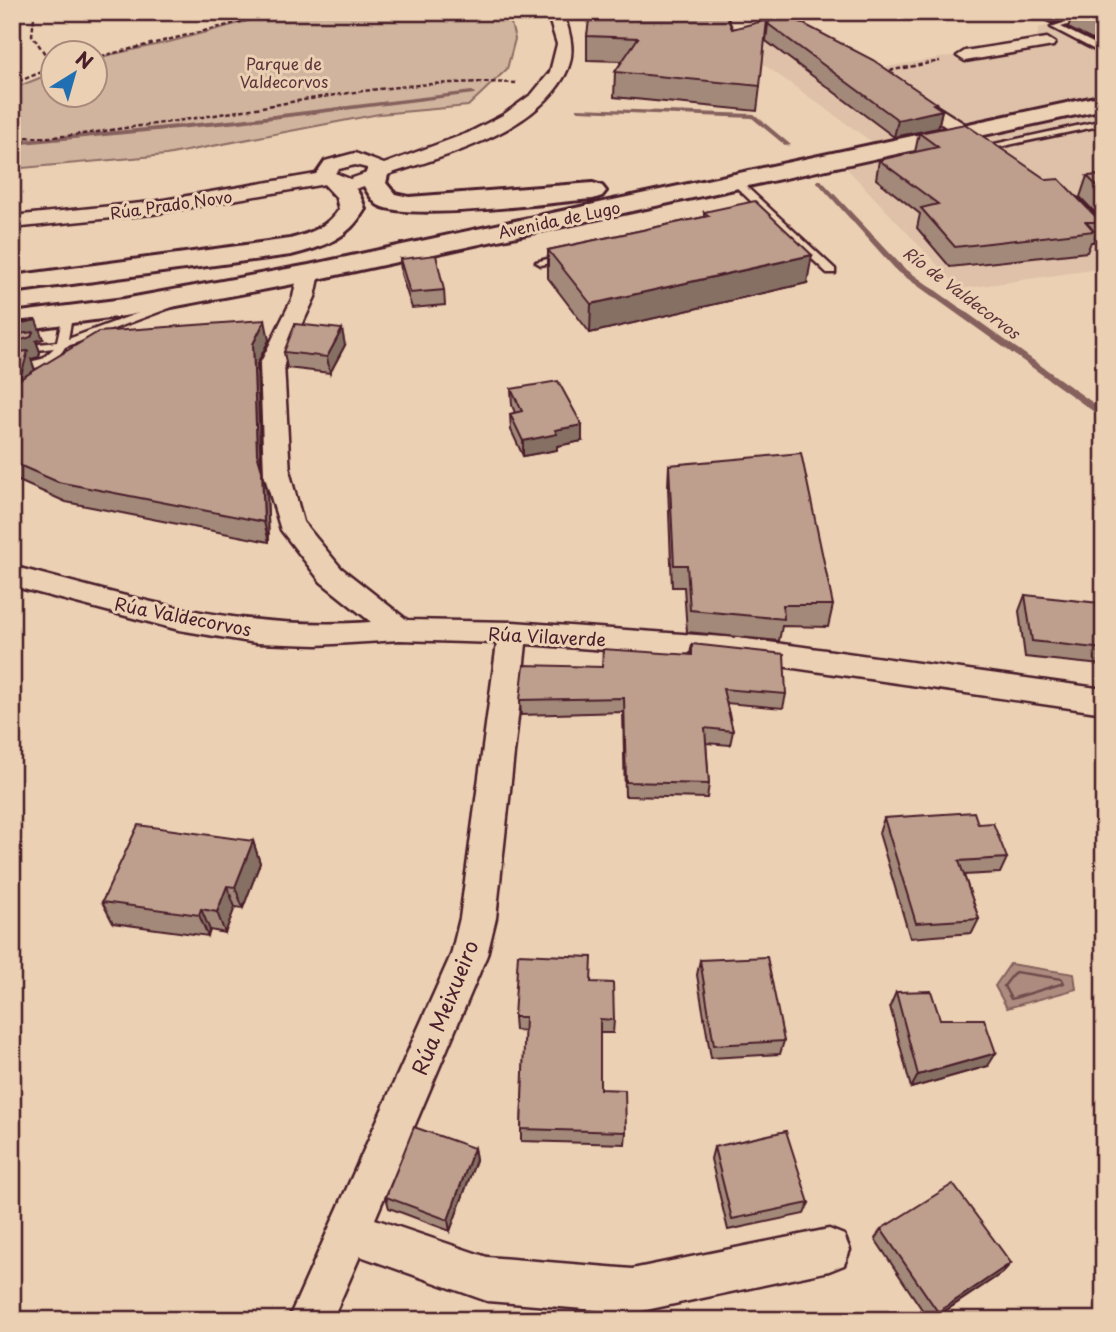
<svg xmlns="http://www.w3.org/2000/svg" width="1116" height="1332" font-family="'Playpen Sans',sans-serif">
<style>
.built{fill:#dec1a8}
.green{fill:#d0b49d;stroke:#8d6a64;stroke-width:2}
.water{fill:#ad8c7f;stroke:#85605d;stroke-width:2}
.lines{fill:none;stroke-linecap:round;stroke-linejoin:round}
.shore{stroke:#724b4d;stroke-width:2.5}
.stream{fill:#85605d;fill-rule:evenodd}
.service-casing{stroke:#4a1f2b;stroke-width:5}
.minor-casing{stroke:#4a1f2b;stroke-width:5}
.trunk-casing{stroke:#4a1f2b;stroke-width:6}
.path{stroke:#4a1f2b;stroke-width:2.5;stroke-dasharray:4.5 2.5;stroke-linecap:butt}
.service{fill:#ebd0b3;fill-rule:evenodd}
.minor{fill:#ebd0b3;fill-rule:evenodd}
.trunk{fill:#ebd0b3;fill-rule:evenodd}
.wall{fill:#a38979;stroke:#4a1f2b;stroke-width:2}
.shaded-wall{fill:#856f63;stroke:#4a1f2b;stroke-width:2}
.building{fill:#be9f8d;stroke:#4a1f2b;stroke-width:2}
.labels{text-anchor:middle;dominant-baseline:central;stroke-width:6;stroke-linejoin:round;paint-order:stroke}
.far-park-label{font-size:16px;fill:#5e353c;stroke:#ebd0b3}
.far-street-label{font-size:16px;fill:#4a1f2b;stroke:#ebd0b3}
.far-water-label{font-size:16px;font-style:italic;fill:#5e353c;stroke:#ebd0b3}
.street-label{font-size:18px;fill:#4a1f2b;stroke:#ebd0b3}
.near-street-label{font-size:21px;fill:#4a1f2b;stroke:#ebd0b3}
</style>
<rect width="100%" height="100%" fill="#ebd0b3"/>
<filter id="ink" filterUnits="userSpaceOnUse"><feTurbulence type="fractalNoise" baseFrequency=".0143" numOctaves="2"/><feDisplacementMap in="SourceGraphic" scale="14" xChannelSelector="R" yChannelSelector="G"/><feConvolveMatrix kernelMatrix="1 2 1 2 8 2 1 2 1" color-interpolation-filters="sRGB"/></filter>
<g filter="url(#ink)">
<path class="built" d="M1096,12h8v256l-144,21 -122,-130 44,-10 -151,-108 89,-9 59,36 157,-26 3,-14z"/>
<path class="green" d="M281,12h227l7,27 -8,30 -39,37 -89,8 -213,41 -154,14v-80l40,-16v21h42l1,-36 74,-16z"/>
<path class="water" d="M1010,964l64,10 2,15 -69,19 -12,-22z"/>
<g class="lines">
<path class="shore" d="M1015,972l47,7 2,4 -53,16 -7,-13z"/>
<g class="stream">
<path d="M472,91l3,2 -1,1 -235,29 -227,22v-4l227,-22z"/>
<path d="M577,108l177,6 37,31 -5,1 -34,-28 -173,-7 -2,-1z"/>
<path d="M817,180h4l82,87 200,143v4h-6l-200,-143 -80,-89z"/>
</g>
<g class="service-casing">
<g id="service">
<path d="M1091,14l13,5v5l-14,-6 -29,9 42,21 1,14 -4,-2 -3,-9 -46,-24z"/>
<path d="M1104,120v5l-110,23 -4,-3z"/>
<path d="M732,179h6l97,90v4h-8l-95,-90z"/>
<path d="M566,254l3,1v4l-28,6 -5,-3z"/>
<path d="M171,301l5,3 -1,2 -110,41c-11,20 -32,22 -53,25v-6l30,-7 12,-11 -42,5v-6l45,-5 6,-27h8l1,2 -4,22z"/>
</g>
</g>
<g class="minor-casing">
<g id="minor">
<path d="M547,12h16c7,21 14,41 2,63 -31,56 -113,79 -170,97 -24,9 -42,27 -70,12l-173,30 -140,14v-12l140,-14 164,-28 9,-13 30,-8 29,11 84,-31 35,-18 29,-21 18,-22 7,-28zM355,165l12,3v5l-17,6 -15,-6 4,-4z"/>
<path d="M1047,38l8,5 -2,3 -88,15 -8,-5 8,-5z"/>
<path d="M908,88l63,40 3,4 -3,4h-12l-57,-39 -3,-4z"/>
<path d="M1071,197l7,2 26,27v18l-7,-2 -36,-39z"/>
<path d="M309,267l11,6 -5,24 -31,67 6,110 13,48 38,46 66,52 106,2 226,16 365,51v24l-365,-53 -213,-16 -30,274 -9,37 -112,264 112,38 145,12 197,-40 15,6 6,15 -6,15 -15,6 -197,42 -145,-12 -127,-45 -28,64h-44l163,-365 9,-37 37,-275 -97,-3 -83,5 -61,-2 -77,-13 -167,-44v-20c124,33 228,65 359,56l-50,-40 -40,-52 -17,-56 -4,-110 33,-67 5,-24z"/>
</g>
</g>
<g class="trunk-casing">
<g id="trunk">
<path d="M1104,95v14l-795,172 -185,35 -112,15v-18l112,-14 185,-34z"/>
<path d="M376,168l9,2 3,5 -2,8 9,11 14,3 184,-14 9,3 4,5 -4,5 -9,3c-41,3 -186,23 -215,6 -6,-4 -12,-16 -16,-22l5,-13z"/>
<path d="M334,175c18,4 26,17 31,34 -17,30 -42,38 -74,46l-279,37v-16l278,-37c19,-5 38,-12 49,-30l-3,-12 -14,-15 3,-5z"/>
</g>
</g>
<g class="path">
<path d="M34,18l-2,17 20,29"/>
<path d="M94,58l187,-46"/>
<path d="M883,72l57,-11"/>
<path d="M12,84l40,-16"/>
<path d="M12,136c42,5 86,-5 128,-10 129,-16 244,-49 376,-43"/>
</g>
<use href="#service" class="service"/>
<use href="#minor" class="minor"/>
<use href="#trunk" class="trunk"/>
</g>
<g class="wall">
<path d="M582,12h143l35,74 -3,25 -143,-14 1,-25 7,-11 -35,-1v-24l3,-18z"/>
<path d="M1027,12h77v34l-36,-18 3,-10 -19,6z"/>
<path d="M768,24l167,82 7,4 -4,18 -44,9 -128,-96z"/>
<path d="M1103,113h1v25l-8,-4z"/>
<path d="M919,133l182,89 -8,20h-2l-4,10 -137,15 -33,-39 3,-14 -44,-35 3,-19 36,-8z"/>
<path d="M1104,175v47l-24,-25 7,-21z"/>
<path d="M704,212l103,71 -217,50 -42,-55v-28l156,-33z"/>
<path d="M400,259l44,31 1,15 -33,3 -11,-34z"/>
<path d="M12,322l31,17 -7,2 4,11 -1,5 -8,2 4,11 234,-30 -12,24 4,105 6,23 2,50 -203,-40 -54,-24z"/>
<path d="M345,345l-15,28 -43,-5 -3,-16z"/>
<path d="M511,389l71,52 -25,5v4l-34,6 -12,-26 -1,-16 5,-1 -3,-8z"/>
<path d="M669,465l164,140 -5,22 -46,-1 -3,15 -92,-9 -3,-45h-12l-4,-100z"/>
<path d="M1025,595l79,31v33l-3,6 -76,-8 -6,-46z"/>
<path d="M692,644l94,50 -3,14 -57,-5 7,28 -3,14 -24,-2 3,41 -2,14 -82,-2 -2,-84 -102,3 -1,-15 82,-33 88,-13z"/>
<path d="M884,818l94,6 29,34 -7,15 -36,2 15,44 -7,14 -62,5 -31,-105z"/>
<path d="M253,841l7,22 -17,45 -8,-1 -10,26 -15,-3 -2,6 -95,-13 -11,-21z"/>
<path d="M700,960l84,81 -4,13 -69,4 -14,-83z"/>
<path d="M591,982l23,38 -1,13h-13v56l26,43 -1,12 -104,-3v-12l4,-98 -10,-1 -1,-13z"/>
<path d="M896,992l92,74 -77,22 -21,-82z"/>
<path d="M714,1147l95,56 -5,11 -76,16 -17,-71z"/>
<path d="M474,1148l2,12 -26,71 -61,-23 -3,-11z"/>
<path d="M881,1229l130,34 -9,10 -70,47h-3l-54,-81z"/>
</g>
<g class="shaded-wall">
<path d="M1055,12h18l-2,6 -19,6z"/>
<path d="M936,103l-2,9 8,-2 -4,18 -44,9 4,-17z"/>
<path d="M812,255l-5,28 -217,50 1,-29z"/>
<path d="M36,320l7,19 -7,2 4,11 -1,5 -8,2 4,12 -7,28 -16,-34v-40z"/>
<path d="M265,320l4,20 -12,24 4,110 -4,-20 -4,-110z"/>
<path d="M342,329l3,16 -15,28 -3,-16z"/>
<path d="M582,425v16l-25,5v4l-34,6v-15l32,-11z"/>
<path d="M262,471l5,21 2,50 -5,-20z"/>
<path d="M253,841l7,22 -17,45 -8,-21z"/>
<path d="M227,886l8,21 -10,26 -8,-21z"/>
<path d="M201,909l9,21 -2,6 -9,-21z"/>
<path d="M996,1053l-8,13 -77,22 7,-13z"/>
<path d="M474,1148l2,12 -26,71 -2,-11z"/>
<path d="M1011,1263l-9,10 -71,47 7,-8z"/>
</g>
<g class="building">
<path d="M590,12h135l7,17 35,-9 -7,66 -145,-14 23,-34 -51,-2z"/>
<path d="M776,12h5l92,48 63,43 -3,1 9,6 -44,10 -130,-96z"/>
<path d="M1080,12h24v12z"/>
<path d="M965,124l82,56 12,-1 42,43h-15l8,9 -139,16 -34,-39 17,-4 -59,-44 59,-13 -19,-14z"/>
<path d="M1104,175v18l-17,-17z"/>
<path d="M755,201l57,54 -221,49 -43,-54 161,-34 -5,-4z"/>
<path d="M436,255l8,35 -34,3 -10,-34z"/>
<path d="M36,320l-24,5v-3z"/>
<path d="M265,320l-12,24 4,110 5,17 2,51 -206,-40 -46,-20v-109l16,-2 -8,28 78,-47z"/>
<path d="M295,324l47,5 -15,28 -43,-5z"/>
<path d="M33,332l-2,5 -19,6v-8z"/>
<path d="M558,381l24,44 -27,5 2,4 -34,7 -13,-27 12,-3 -11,-22z"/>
<path d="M801,453l32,152h-50l1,14 -94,-9 -3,-45h-13l-5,-100z"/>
<path d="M1025,595l74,8 5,23v23l-72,-8z"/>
<path d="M692,644l92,10 2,40 -63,-5 10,42 -28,-3 4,56 -83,-2 -2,-84 -104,2 4,-35 78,2 1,-18 89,6z"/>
<path d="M974,812l4,12 15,-1 14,35 -48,3 20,58 -63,4 -32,-105z"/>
<path d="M138,825l115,16 -18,46 -8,-1 -10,26 -16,-3 -2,6 -97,-13z"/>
<path d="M518,954l74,3 -1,25 22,1 1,37 -14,-1v70l25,1 1,42 -105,-3 4,-112h-11z"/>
<path d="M767,957l17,84 -70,4 -14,-85z"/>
<path d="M931,991l9,28h44l12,34 -78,22 -22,-83z"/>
<path d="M414,1127l60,21 -26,72 -62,-23z"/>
<path d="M786,1131l23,72 -77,16 -18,-72z"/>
<path d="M953,1184l58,79 -73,49 -57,-83z"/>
</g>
</g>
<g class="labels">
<g class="far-park-label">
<text x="284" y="63">Parque de<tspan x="284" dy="18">Valdecorvos</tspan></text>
</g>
<g class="far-street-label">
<text transform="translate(171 204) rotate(-8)">Rúa Prado Novo</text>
<text transform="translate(559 219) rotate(-12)">Avenida de Lugo</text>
</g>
<g class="far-water-label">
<text transform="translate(962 292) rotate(37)">Río de Valdecorvos</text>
</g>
<g class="street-label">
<text transform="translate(183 616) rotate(11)">Rúa Valdecorvos</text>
<text transform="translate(547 636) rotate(3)">Rúa Vilaverde</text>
</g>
<g class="near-street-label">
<text transform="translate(444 1007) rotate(-68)">Rúa Meixueiro</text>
</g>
</g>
<rect width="1116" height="1332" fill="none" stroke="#ebd0b3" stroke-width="42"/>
<rect x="21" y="21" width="1074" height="1290" fill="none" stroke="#4a1f2b" stroke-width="2.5" filter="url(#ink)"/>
<g transform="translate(74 74) rotate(37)"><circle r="33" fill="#ebd0b3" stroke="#ab897d" stroke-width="2"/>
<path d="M0-5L12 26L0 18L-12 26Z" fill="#1f6fb2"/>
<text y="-10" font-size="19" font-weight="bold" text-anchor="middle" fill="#4a1f2b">N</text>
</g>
</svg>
